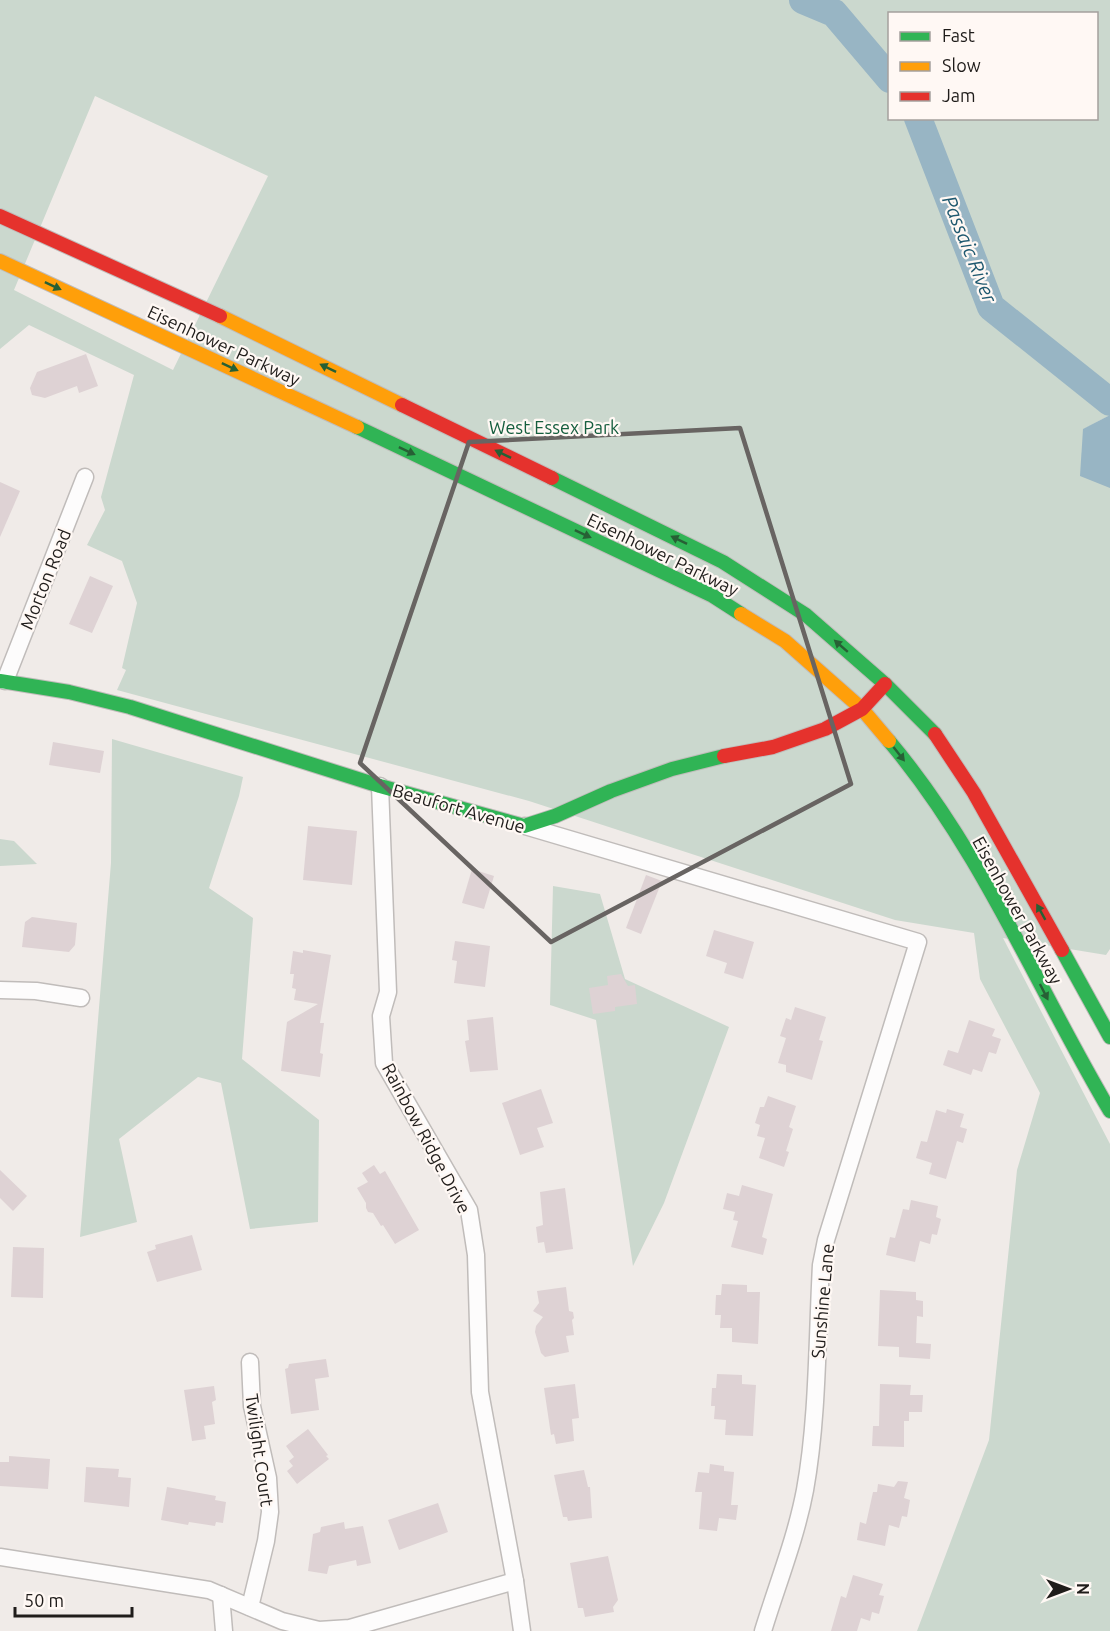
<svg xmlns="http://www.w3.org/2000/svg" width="1110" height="1631" font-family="Ubuntu,sans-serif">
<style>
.green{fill:#cbd8ce;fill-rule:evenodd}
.water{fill:#98b5c4}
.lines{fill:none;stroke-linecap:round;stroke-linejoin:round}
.river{stroke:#98b5c4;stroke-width:28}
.building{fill:#ded2d4}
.street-casing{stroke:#c0bcba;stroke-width:19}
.fast-casing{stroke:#c0bcba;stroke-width:16}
.slow-casing{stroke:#c0bcba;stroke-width:16}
.jam-casing{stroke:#c0bcba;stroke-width:16}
.street{stroke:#fdfcfc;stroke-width:16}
.fast{stroke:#30b455;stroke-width:14}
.slow{stroke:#ff9f0a;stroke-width:14}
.jam{stroke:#e5322d;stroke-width:14}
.oneway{fill:#276035}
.marked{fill:none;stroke:#686462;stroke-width:4.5;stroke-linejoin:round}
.labels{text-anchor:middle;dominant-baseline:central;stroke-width:4.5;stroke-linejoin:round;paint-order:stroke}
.street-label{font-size:18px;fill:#1f1c1a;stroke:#fff8f4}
.park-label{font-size:18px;fill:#155e3e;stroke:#fff8f4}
.water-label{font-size:20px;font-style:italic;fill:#1e586f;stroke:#fff8f4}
</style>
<rect width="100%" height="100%" fill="#f0ebe8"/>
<g class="green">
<path d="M0,0h1110v415l-26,14 26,41v479l-4,6 -103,-17 107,206v487h-193l72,-191 28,-270 23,-77 -60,-114 -6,-46 -79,-13 -366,-119 -412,-111 9,-20 -4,-2 15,-65 -15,-42 -35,-16 18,-35 -4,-13 33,-122 -105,-50 -29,24zM890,14h206v104h-206zM95,96l173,80 -95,194 -159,-80z"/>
<path d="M112,739l131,38 -4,19 -30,92 44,30 -11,141 77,61 -1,102 -68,7 -29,-146 -23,-6 -79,62 18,83 -57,15 31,-374z"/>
<path d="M0,839l14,2 23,23 -37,2z"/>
<path d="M553,886l47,8 25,85 104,48 -65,176 -31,63 -37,-246 -46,-15z"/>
</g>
<path class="water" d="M1110,415v73l-30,-12 3,-47z"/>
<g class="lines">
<g class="river">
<path d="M803,0l31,13 56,66"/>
<path d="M918,118l73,189 119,95"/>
</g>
</g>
<g class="building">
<path d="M86,354l12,32 -19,7 -2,-7 -32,12 -13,-3 -2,-7 7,-16z"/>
<path d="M0,482l20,9 -20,46z"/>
<path d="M90,576l23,10 -21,47 -23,-9z"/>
<path d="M53,742l51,9 -4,22 -51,-8z"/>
<path d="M308,826l49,5 -5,54 -49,-5z"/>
<path d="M472,869l22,7 -10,33 -22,-6z"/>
<path d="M646,875l16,6 -21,53 -15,-6z"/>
<path d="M32,917l45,6 -2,22 -6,7 -47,-5 3,-25z"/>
<path d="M714,930l40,12 -11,37 -19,-6 3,-10 -21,-7z"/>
<path d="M455,941l35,5 -5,41 -31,-4 3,-22 -5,-1z"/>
<path d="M303,950l28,5 -11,68h4l-4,30 3,1 -3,23 -39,-6 6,-49 31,-18 -24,-4 2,-11 -4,-1 2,-14h-4l3,-23 10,2z"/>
<path d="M621,974l7,12 7,-1 2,19 -22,3v4l-22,3 -4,-26 19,-3 -1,-9z"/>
<path d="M795,1007l31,10 -7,23 4,1 -11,39 -26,-8v-7l-8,-2 8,-25 -6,-2 6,-18 5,2z"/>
<path d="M493,1017l5,53 -28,2 -5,-31 4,-1 -2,-20z"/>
<path d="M969,1020l26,9 -3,7 9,3 -5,15 -7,-2 -7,20 -9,-3 -2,6 -28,-10 5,-15 10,3z"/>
<path d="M541,1089l12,34 -16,5 7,19 -24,8 -18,-52z"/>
<path d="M768,1096l28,10 -7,21 4,2 -7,22 3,1 -5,15 -25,-9 6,-20 -8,-2 3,-11 -5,-2 5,-16h4z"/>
<path d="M947,1109l17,5 -4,13 7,2 -4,14 -6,-2 -11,38 -17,-5 3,-11 -16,-5 5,-17 6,1 9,-32 10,3z"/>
<path d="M374,1165l6,9 5,-3 34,59 -24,14 -12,-19 -2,1 -8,-13 -5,-1 -2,-4v-5l-9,-15 11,-6 -6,-9z"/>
<path d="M0,1170l27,26 -14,15 -13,-13z"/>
<path d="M742,1185l31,9 -11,43 5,2 -4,16 -32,-8 7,-26 -5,-1 2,-8 -12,-3 4,-16 12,3z"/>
<path d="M565,1188l8,61 -27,4 -2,-11 -6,1 -2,-16 7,-2 -3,-33z"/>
<path d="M911,1200l27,6 -2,11 5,2 -4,16 -5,-1 -2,10 -10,-3 -5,21 -29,-7 4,-18 5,1 8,-29 6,1z"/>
<path d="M192,1235l10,35 -45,12 -10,-30 9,-3 -1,-4z"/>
<path d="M13,1247l31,1 -1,50 -32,-1z"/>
<path d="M722,1284l25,1v7h13l-2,52 -26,-2v-14h-12l1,-13h-6l1,-20h5z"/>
<path d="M566,1287l3,24 4,1 1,6 -2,2 2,15 -8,1 3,16 -24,5 -4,-4 -6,-21 1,-6 7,-9 -10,-6 6,-8 -2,-12z"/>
<path d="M880,1290l36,2v8l7,1v16l-6,-1 -1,27 15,1 -1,15 -31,-2v-10l-21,-1z"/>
<path d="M326,1359l3,18 -14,2 4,31 -28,4 -6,-45 3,-1 1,-4z"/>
<path d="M717,1374l25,1v9l14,1 -3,51 -28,-1 1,-15 -12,-1 1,-13h-4l1,-18h4z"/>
<path d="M575,1384l4,34 -7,1 2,22 -18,3 -2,-10 -3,1 -7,-47z"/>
<path d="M880,1384l31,1 -1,10h13l-1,17h-13v9h-5v26l-32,-1 1,-20h6z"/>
<path d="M214,1386l2,14 -4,2 3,22 -11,2 2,13 -14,2 -8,-51z"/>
<path d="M308,1429l20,26 -2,1 3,3 -32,25 -10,-13 6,-5 -4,-5 5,-4 -8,-11z"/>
<path d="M9,1456l41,3 -2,30 -48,-3v-24h9z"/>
<path d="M710,1464l14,2v5l10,1 -3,33h7l-2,15 -17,-2 -2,13 -18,-2 3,-37h-7l3,-20 11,1z"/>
<path d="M86,1467l33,2 -1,8 13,1 -2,29 -45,-5z"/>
<path d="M584,1470l4,17h2l2,31 -24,3 -1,-4h-4l-9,-42z"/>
<path d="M898,1481l10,1 -4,16 6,2 -3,17 -5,-1 -3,12 -10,-3 -4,21 -28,-6 3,-18 6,2 7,-32h4l1,-8 16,3z"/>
<path d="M167,1487l49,9 -1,4 11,2 -3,21 -7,-1 -1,4 -26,-4 -1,3 -27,-5z"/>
<path d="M438,1503l10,29 -49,18 -11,-30z"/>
<path d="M344,1522l1,7 18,-3 8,37 -14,3 -1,-6 -27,6 -2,8 -19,-3 5,-37 7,-2 1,-5z"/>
<path d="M608,1556l10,44 -5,7 1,5 -29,5 -2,-9h-5l-8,-45z"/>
<path d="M853,1575l30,9 -4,11 5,1 -5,18 -7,-2 -2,9 -9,-3 -4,13h-26l10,-35 5,2z"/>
</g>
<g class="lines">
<g class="street-casing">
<g id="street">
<path d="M5,681l80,-204"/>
<path d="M380,786l8,206 -7,24 3,47 85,147 7,45 4,137 35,189 7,50"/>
<path d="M525,826l393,116 -92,298 -5,25c-4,73 -3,153 -16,225 -9,48 -28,95 -42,141"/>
<path d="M0,990l36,1 45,7"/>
<path d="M250,1362l2,44 16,72 2,34 -4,29 -16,66"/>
<path d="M0,1557l209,33 73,31 37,9 31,-2 165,-47"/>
<path d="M221,1595l3,36"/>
</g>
</g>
<g class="fast-casing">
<g id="fast">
<path d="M357,427l356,169 28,18"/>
<path d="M552,478l171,84 83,53 79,69 50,50"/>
<path d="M0,681l69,11 61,15 250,79 144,40 31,-10 56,-25 61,-22 52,-13"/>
<path d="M889,741c93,110 148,247 221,370"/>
<path d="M1062,950l48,87"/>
</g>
</g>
<g class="slow-casing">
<g id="slow">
<path d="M0,261l357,166"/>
<path d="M220,316l182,89"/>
<path d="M741,614l44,27 77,68 27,32"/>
</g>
</g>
<g class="jam-casing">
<g id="jam">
<path d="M0,216l220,100"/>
<path d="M402,405l150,73"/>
<path d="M935,734l39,59 88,157"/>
<path d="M724,756l49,-9 52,-18 37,-20 23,-25"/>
</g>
</g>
<use href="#street" class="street"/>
<use href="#fast" class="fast"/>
<use href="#slow" class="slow"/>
<use href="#jam" class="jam"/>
</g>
<defs><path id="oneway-solid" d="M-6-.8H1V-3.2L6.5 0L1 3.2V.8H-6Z" transform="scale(1.5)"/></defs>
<g class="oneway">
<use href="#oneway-solid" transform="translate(53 286) rotate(25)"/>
<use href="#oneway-solid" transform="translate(230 367) rotate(25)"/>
<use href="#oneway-solid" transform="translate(328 368) rotate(-154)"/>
<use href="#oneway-solid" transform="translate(407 451) rotate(25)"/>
<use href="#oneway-solid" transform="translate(503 454) rotate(-154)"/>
<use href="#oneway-solid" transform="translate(583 534) rotate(25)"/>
<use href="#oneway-solid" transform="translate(679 540) rotate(-154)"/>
<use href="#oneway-solid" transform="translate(841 646) rotate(-139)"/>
<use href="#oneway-solid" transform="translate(899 754) rotate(52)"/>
<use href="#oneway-solid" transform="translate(1041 912) rotate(-119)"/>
<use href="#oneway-solid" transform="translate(1044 992) rotate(63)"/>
</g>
<path class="marked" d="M740,428l111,356 -300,158 -191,-179 109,-321z"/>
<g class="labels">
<g class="street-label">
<text transform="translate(224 345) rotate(25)">Eisenhower Parkway</text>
<text transform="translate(663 554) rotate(26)">Eisenhower Parkway</text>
<text transform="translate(45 579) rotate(-68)">Morton Road</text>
<text transform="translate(459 808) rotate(16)">Beaufort Avenue</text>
<text transform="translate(1018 910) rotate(61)">Eisenhower Parkway</text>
<text transform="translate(427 1138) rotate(62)">Rainbow Ridge Drive</text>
<text transform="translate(822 1301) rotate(-85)">Sunshine Lane</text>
<text transform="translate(260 1450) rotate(82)">Twilight Court</text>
</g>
<g class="park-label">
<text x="554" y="427">West Essex Park</text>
</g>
<g class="water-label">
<text transform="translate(970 249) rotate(68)">Passaic River</text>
</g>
</g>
<rect x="888" y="12" width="210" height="108" fill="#fff8f4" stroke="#a5a09d" stroke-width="1.5"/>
<rect x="900" y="32" width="30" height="9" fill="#30b455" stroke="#a5a09d" stroke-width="1.5"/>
<text x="942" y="42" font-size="18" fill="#1f1c1a">Fast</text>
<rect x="900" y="62" width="30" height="9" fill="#ff9f0a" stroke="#a5a09d" stroke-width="1.5"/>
<text x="942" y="72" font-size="18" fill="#1f1c1a">Slow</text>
<rect x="900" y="92" width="30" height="9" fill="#e5322d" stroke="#a5a09d" stroke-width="1.5"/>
<text x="942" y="102" font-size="18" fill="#1f1c1a">Jam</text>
<g transform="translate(1068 1589) rotate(90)" stroke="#fff8f4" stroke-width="4.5" paint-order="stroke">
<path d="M0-4.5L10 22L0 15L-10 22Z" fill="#1f1c1a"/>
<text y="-9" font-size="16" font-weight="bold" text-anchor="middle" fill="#1f1c1a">N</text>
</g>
<path d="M15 1607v9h117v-9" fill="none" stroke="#1f1c1a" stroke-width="3"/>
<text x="24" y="1607" font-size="18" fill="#1f1c1a" stroke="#fff8f4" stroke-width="4.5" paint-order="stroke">50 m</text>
</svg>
